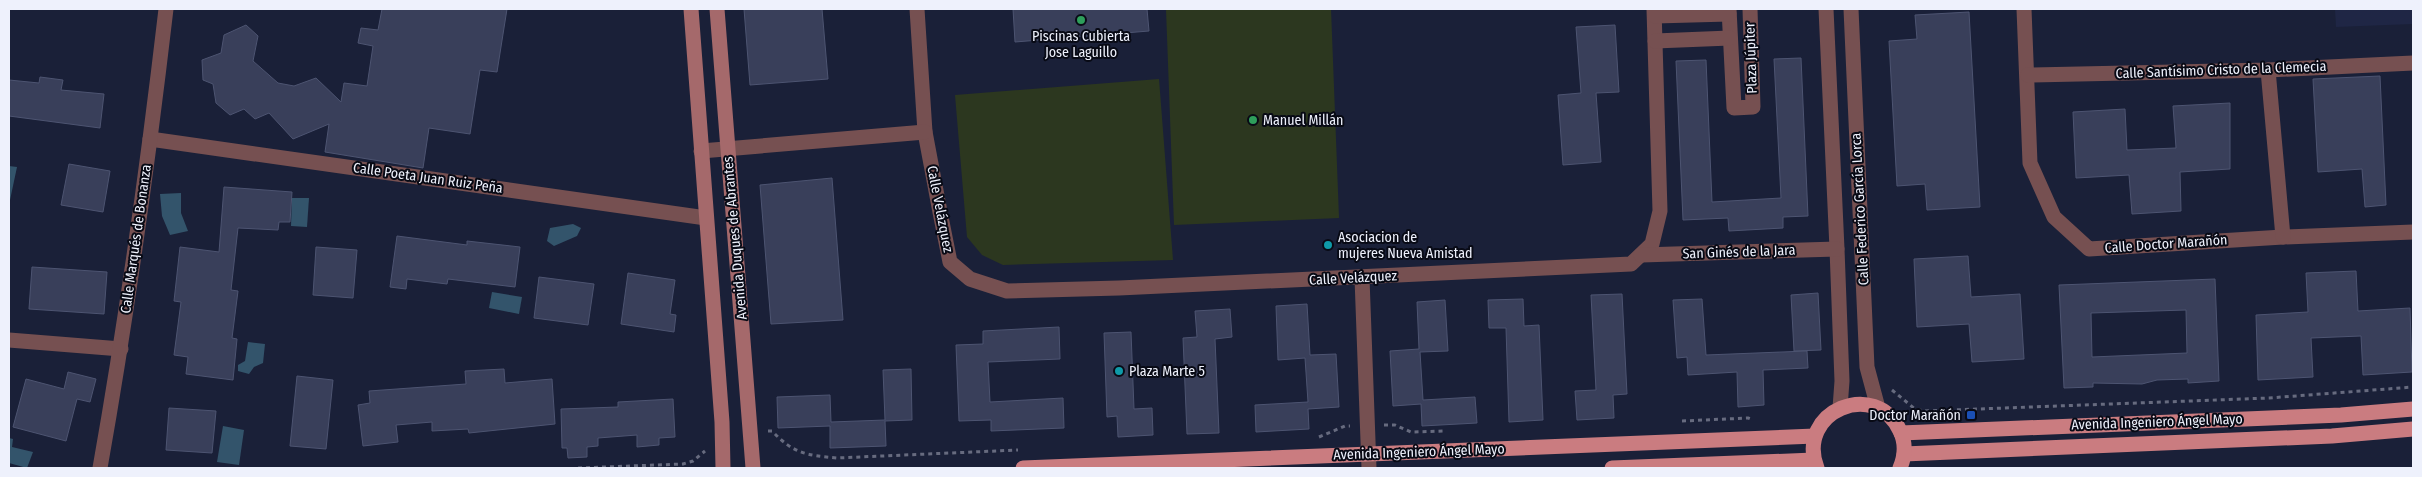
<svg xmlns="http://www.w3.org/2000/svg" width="2422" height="477" font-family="'Fira Sans Condensed',sans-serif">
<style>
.built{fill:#1f2645}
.green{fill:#2c371f}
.water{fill:#33546b}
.building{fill:#393f5a;stroke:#4d5471;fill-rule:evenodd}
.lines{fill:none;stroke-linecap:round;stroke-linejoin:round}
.path{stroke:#676b7f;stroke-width:3;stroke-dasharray:4 4;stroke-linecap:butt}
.street{stroke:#765051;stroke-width:15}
.secondary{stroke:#a5696b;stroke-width:15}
.primary{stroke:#ca7c80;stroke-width:15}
.leisure-dot{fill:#2e9e5b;stroke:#080a15;stroke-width:2}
.culture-dot{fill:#0f9aa8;stroke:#080a15;stroke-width:2}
.transit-dot{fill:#1a4fb4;stroke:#080a15;stroke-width:2}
.labels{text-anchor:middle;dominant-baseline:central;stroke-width:4;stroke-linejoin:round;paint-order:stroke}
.poi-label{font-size:14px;fill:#eef1fc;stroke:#080a15;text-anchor:start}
.street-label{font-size:14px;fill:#eef1fc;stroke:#080a15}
</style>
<rect width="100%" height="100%" fill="#1a2038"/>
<path class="built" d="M2335,9h78v15l-77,3z"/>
<g class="green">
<path d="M1166,9h165l8,209 -165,7z"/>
<path d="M1159,79l14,181 -170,5 -21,-10 -15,-18 -12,-142z"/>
</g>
<g class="water">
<path d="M9,166l8,1 -7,33h-1z"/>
<path d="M181,193v20l7,18 -18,4 -8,-19 -2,-22z"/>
<path d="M292,198h17l-2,29 -16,-1z"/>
<path d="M573,224l8,4 -4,8 -23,10 -7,-5 3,-13z"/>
<path d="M492,292l30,5 -3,17 -30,-6z"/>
<path d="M248,342l17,2 -2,19 -9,4 -5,7 -11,-3v-6l7,-4z"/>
<path d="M223,426l21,4 -5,35 -22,-3z"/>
<path d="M9,438l4,1 -1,8 21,5 -6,16 -18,-5z"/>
</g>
<g class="building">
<path d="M382,9h125l-10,63 -17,-2 -10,64 -41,-6 -6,40 -98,-16 4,-28 -36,15 -24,-26 -14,6 -11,-10 -14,6 -14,-12 -3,-19 -10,-4 -1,-20 19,-7 3,-18 22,-10 12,11 -5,25 25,22 16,3 22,-8 25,24 3,-19 23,3 6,-40 -15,-3 3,-15 17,2z"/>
<path d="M744,9h78l6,70 -78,6z"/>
<path d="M1013,9h134l2,22 -134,11z"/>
<path d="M1969,12l11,195 -53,3 -2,-26 -28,2 -8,-145 28,-2 -2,-24z"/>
<path d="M1615,25l4,67 -23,1 5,69 -38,3 -5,-70 23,-2 -5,-66z"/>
<path d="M1801,58l7,158 -25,1v11l-54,3 -1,-13 -45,2 -7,-159 30,-1 6,142 69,-4 -7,-139z"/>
<path d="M2380,76l6,129 -21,2 -3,-38 -44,3 -5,-93z"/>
<path d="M40,77l23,3 -2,10 43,4 -4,34 -91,-12v-36l30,3z"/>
<path d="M2230,103v66l-50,3 1,39 -49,3 -3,-39 -53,3 -3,-66 52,-3 2,41 49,-2 -3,-42z"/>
<path d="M69,164l41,7 -7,41 -42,-7z"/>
<path d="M832,178l11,142 -72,4 -11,-139z"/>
<path d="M224,187l68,5 -2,30h-11l-1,8 -40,-2 -7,62 7,1 -6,47 5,1 -4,41 -47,-6 2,-17 -14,-2 7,-53 -7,-1 6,-54 39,5z"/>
<path d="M397,236l70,9v-4l53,6 -5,40 -67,-8 -1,5 -40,-5 -1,10 -16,-2z"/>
<path d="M316,247l41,3 -4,48 -40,-3z"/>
<path d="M1968,256l3,41 49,-3 4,65 -52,3 -3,-38 -52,3 -3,-68z"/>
<path d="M32,267l75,5 -3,42 -75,-5z"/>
<path d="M2356,271l2,40 52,-3 2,64 -49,3 -2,-39 -50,2 2,39 -55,3 -2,-65 52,-3 -2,-39z"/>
<path d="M628,273l47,7 -5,34 6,1 -2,17 -53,-8z"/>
<path d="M539,277l55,7 -6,41 -54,-7z"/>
<path d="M2215,279l4,102 -31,2v-4l-31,1 -15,4 -49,-1v4l-29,1 -5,-103zM2186,310l1,43 -95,4 -1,-44z"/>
<path d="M1818,293l3,57 -27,1 -3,-56z"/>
<path d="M1622,294l5,100 -14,1 1,23 -37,2 -2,-29 21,-1 -5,-95z"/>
<path d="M1523,299l1,27 15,-1 4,95 -34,2 -3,-94h-17l-1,-28z"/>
<path d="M1702,299l4,56 101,-4 1,17 -45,2 1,35 -26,2 -1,-35 -49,3 -1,-18 -10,1 -4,-58z"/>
<path d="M1445,300l3,51 -28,1 3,48 52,-3 2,26 -55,3 -1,-22 -28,2 -3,-55 29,-2 -2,-47z"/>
<path d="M1307,304l3,51 26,-1 3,53 -31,2 1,20 -53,3 -1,-27 53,-3 -3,-44 -27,2 -2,-54z"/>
<path d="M1230,309l2,28 -17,2 4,94 -32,1 -4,-96 14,-1 -2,-26z"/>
<path d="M1059,327l1,32 -72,3 2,40 73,-4 1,30 -73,3v-11l-32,1 -3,-76 27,-1v-13z"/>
<path d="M1131,332l3,77 18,-1 1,27 -35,2 -1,-21 -10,1 -3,-84z"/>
<path d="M504,369l1,14 47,-4 3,45 -86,9 -1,-4 -36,2v-9l-36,3 2,17 -35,4 -5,-41 12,-2 -1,-12 97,-7 -1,-13z"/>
<path d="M911,369l1,51 -27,1 1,25 -56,2v-22l-52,2 -1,-31 53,-2 1,27 54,-2 -2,-50z"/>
<path d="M68,372l28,7 -6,23 -13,-3 -11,42 -53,-14 13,-48 38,10z"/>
<path d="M297,376l36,4 -7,69 -36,-3z"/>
<path d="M673,399l2,38 -16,1v7l-22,2v-12l-39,3v8l-11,1v10l-19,1 -1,-10h-5l-1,-39 57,-2v-5z"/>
<path d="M169,408l47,3 -4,42 -46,-3z"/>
</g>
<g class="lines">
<g class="path">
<path d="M1892,390l23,19 10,2 344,-13 144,-11"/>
<path d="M1682,421l66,-3 5,2"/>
<path d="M1384,425h11l16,7 33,-1"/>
<path d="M768,431h4c22,23 34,24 65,27l181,-8"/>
<path d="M1319,437l26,-11h5"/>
<path d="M578,468l105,-4 10,-3 12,-10"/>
</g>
<g class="street">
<path d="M917,9l8,123 15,80 10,50 20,17 37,12 112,-3 512,-24 21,-20 8,-33 -6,-202"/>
<path d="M1729,9l5,99 19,-1 -3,-98"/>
<path d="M1826,9l11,240 5,132 -2,27"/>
<path d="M1851,9l16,358 11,41"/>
<path d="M2024,9l6,154 24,54 35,32 194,-12 130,-5"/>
<path d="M1655,16l74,-2"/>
<path d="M1655,41l75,-3"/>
<path d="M2268,70l15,167"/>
<path d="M2028,75l240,-5 145,-7"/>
<path d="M150,139l556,79"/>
<path d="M701,151l224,-19"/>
<path d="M1641,255l196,-6"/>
<path d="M1362,278l7,190"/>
<path d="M9,340l112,9"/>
<path d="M100,468c27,-152 48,-305 66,-459"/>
</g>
<g class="secondary">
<path d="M691,9l31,413 1,46"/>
<path d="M717,9l36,459"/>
</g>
<g class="primary">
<path d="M1901,433l440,-18 72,-6"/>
<path d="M1904,454l428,-18 81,-7"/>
<path d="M1023,468l792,-32"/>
<path d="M1612,468l202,-8"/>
<path d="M1817,468c-22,-57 59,-90 83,-37 6,12 5,25 0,37"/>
</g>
</g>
<g class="leisure-dot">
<circle cx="1081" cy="20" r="5"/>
<circle cx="1253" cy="120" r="5"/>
</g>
<g class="culture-dot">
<circle cx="1328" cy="245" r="5"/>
<circle cx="1119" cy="371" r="5"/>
</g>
<rect class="transit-dot" x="1966" y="410" width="10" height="10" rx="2.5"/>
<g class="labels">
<g class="poi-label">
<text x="1081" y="36" text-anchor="middle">Piscinas Cubierta<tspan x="1081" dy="16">Jose Laguillo</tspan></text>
<text x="1263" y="120">Manuel Millán</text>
<text x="1338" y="237">Asociacion de<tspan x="1338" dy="16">mujeres Nueva Amistad</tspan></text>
<text x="1129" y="371">Plaza Marte 5</text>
<text x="1961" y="415" text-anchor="end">Doctor Marañón</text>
</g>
<g class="street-label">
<text transform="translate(1751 58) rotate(-92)">Plaza Júpiter</text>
<text transform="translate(2221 70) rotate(-2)">Calle Santísimo Cristo de la Clemecia</text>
<text transform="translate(428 178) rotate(8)">Calle Poeta Juan Ruiz Peña</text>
<text transform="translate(940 209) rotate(79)">Calle Velázquez</text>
<text transform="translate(1860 209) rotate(-93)">Calle Federico García Lorca</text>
<text transform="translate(735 238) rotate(-95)">Avenida Duques de Abrantes</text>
<text transform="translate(136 239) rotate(-82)">Calle Marqués de Bonanza</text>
<text transform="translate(2166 244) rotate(-4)">Calle Doctor Marañón</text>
<text transform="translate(1739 252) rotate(-2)">San Ginés de la Jara</text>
<text transform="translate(1353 278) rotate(-3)">Calle Velázquez</text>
<text transform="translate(2157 422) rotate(-2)">Avenida Ingeniero Ángel Mayo</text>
<text transform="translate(1419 452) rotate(-2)">Avenida Ingeniero Ángel Mayo</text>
</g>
</g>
<rect width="2422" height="477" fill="none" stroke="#eef1fc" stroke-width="20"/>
</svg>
